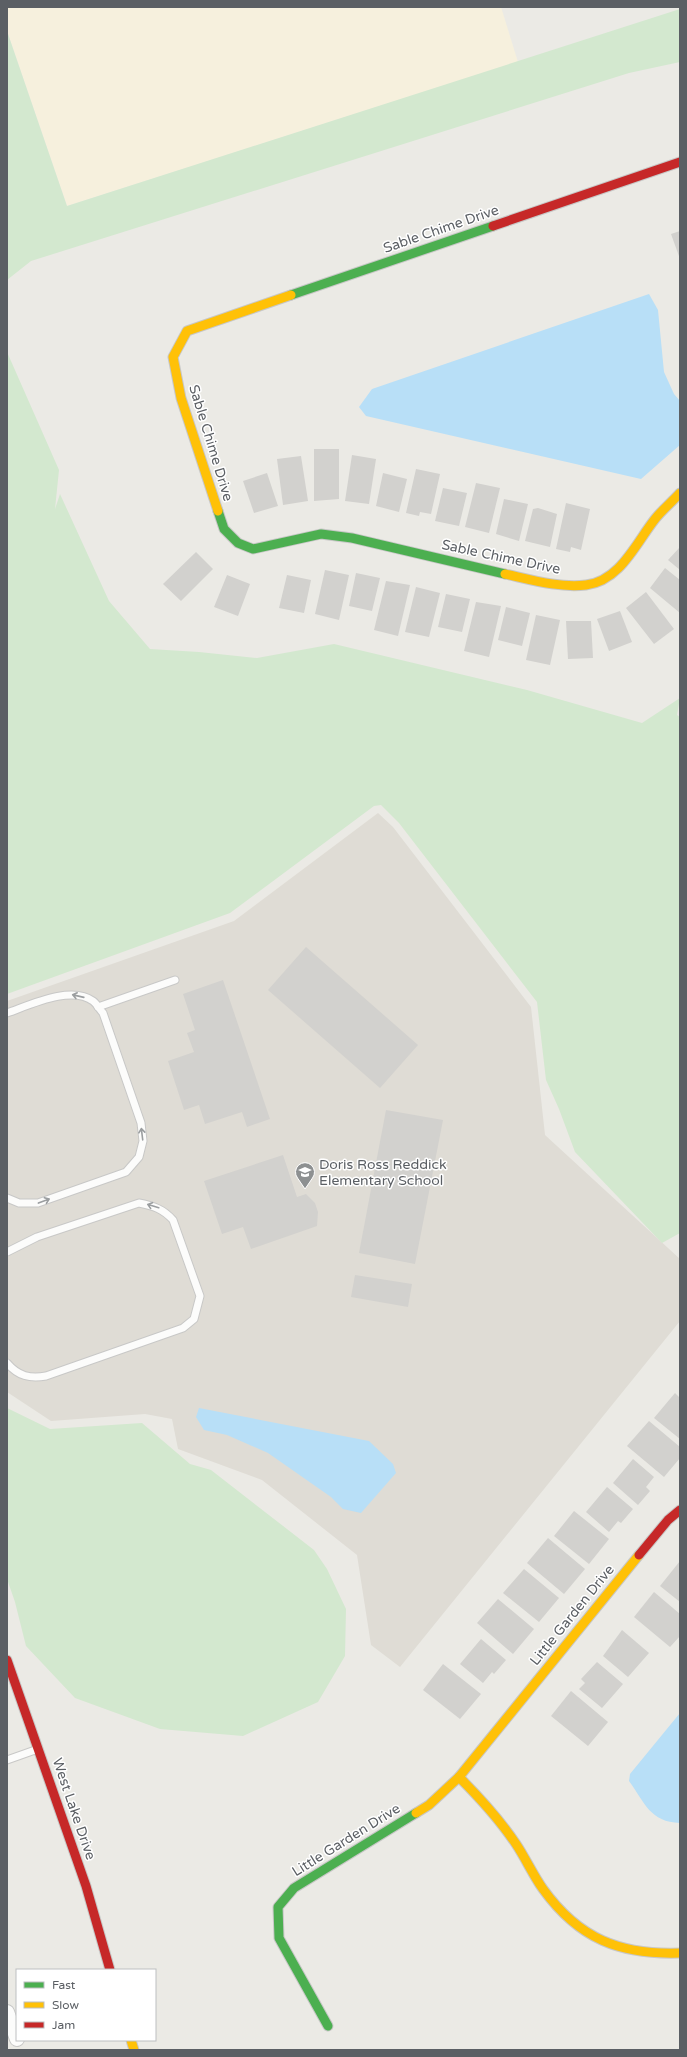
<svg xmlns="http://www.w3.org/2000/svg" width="687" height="2057" font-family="'Varela Round',sans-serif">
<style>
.commercial{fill:#f6f0dd}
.education{fill:#dfdcd5}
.green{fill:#d3e8cf}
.water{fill:#b8dff7}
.building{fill:#d2d1ce}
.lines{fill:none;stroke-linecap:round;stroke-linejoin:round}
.lane-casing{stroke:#c8c8c7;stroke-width:9}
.street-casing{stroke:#c8c8c7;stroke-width:16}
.fast-casing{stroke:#c7c7c6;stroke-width:11}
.slow-casing{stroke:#c7c7c6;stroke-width:11}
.jam-casing{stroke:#c7c7c6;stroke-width:11}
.lane{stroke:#fcfcfb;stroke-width:7}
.street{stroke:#fcfcfb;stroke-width:14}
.fast{stroke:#4caf50;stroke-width:9}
.slow{stroke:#ffc107;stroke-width:9}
.jam{stroke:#c62828;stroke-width:9}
.oneway{stroke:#9b9ea0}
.labels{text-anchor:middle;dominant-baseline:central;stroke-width:3;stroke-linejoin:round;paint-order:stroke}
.street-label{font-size:14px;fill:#5b5f64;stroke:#fff}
.poi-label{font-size:14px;fill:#5b5f64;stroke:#fff;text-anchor:start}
</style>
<rect width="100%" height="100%" fill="#ebeae5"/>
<path class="commercial" d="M7,7h494l17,55 -451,144 -60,-175z"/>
<path class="education" d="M378,813l15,14 138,180 14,128 135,124v62l-280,346 -29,-22 -14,-90 -95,-75 -84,-31 -6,-30 -27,-5 -94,7 -44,-29v-391l227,-80z"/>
<g class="green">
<path d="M680,9v53l-51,11 -598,188 -24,19v-249l60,175z"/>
<path d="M7,352l52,118 -4,39 5,-15 49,107 41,48 49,3 58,6 77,-14 193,46 115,33 38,-25 -3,17 3,2v516l-18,10 -87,-91 -16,-43 -13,-29 -9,-78 -138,-179 -18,-18 -7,1 -144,107 -223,81z"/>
<path d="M7,1408l43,21 92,-6 48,41 21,6 103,80 13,19 19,40 -1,47 -27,46 -75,34 -83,-7 -85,-31 -49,-52 -11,-44 -8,-23z"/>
</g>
<g class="water">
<path d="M649,294l9,16 6,62 10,22 6,7v44l-39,34 -275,-63 -7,-9 13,-18z"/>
<path d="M199,1408l170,33 24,23 3,9 -35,40 -18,-4 -12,-12 -63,-44 -41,-18 -23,-5 -8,-13z"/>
<path d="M680,1713v110c-30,-1 -35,-20 -51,-42l1,-7z"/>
</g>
<g class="building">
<path d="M680,231v28l-9,-25z"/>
<path d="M314,449h25v50l-25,2z"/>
<path d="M352,455l24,4 -7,45 -24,-3z"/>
<path d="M301,456l7,45 -25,4 -6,-46z"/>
<path d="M416,469l24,5 -9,40 -11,-2 -1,4 -13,-3z"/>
<path d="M267,473l11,33 -24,7 -11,-32z"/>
<path d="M383,473l24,6 -8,33 -23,-6z"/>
<path d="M476,483l24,5 -11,45 -24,-6z"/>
<path d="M443,488l24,5 -8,33 -24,-5z"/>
<path d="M504,499l24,5 -9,37 -23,-7z"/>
<path d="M566,503l24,6 -9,41 -10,-3 -1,5 -14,-3z"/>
<path d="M538,508l19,6 -7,33 -25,-6 8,-32z"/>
<path d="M680,547v23l-12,-10z"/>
<path d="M196,552l17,17 -32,32 -18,-17z"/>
<path d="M665,568l15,12v33l-30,-25z"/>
<path d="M325,570l24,5 -10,45 -24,-6z"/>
<path d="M356,573l24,5 -8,33 -23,-5z"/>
<path d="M227,575l23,9 -12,32 -24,-9z"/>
<path d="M287,575l24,5 -7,33 -25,-5z"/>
<path d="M386,581l24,4 -12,51 -24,-6z"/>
<path d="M416,587l24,6 -11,44 -24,-5z"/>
<path d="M646,592l28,37 -20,15 -28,-36z"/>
<path d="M446,594l24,5 -8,33 -24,-5z"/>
<path d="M476,602l25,4 -12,51 -25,-6z"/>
<path d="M506,607l24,6 -8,33 -24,-6z"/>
<path d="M620,611l12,31 -23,9 -12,-32z"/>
<path d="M536,615l24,5 -10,45 -24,-5z"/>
<path d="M566,621h25l2,37 -25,1z"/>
<path d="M306,947l112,98 -38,43 -112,-98z"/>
<path d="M223,980l47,139 -23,8 -5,-15 -37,12 -6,-19 -15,5 -16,-49 26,-9 -7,-19 8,-3 -12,-36z"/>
<path d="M386,1110l57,10 -28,144 -56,-11z"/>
<path d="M283,1155l14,42 9,-3 9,9 3,9 -1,14 -66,23 -8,-22 -21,7 -18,-53z"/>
<path d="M355,1275l57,9 -4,23 -57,-10z"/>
<path d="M675,1393l5,5v41l-26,-21z"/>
<path d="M649,1421l31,26v11l-16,19 -37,-31z"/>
<path d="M633,1459l21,18 -8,10 4,4 -12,14 -25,-22z"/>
<path d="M607,1487l26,22 -12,14 -3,-2 -9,11 -23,-20z"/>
<path d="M574,1511l35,28 -20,25 -35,-28z"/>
<path d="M548,1538l37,31 -21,25 -37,-31z"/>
<path d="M680,1561v41l-20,-16z"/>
<path d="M524,1569l35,29 -20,24 -36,-29z"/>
<path d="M654,1592l26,22v22l-10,11 -36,-30z"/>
<path d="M498,1599l36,30 -21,25 -36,-31z"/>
<path d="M622,1630l27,23 -21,24 -25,-21z"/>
<path d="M481,1639l25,21 -12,14 -2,-2 -9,11 -23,-19z"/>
<path d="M597,1662l26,22 -21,24 -23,-19 6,-6 -4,-4z"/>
<path d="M443,1664l38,30 -21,25 -37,-29z"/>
<path d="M571,1691l37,31 -20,24 -37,-30z"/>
</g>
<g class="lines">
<g class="lane-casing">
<g id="lane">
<path d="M98,1007l77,-27"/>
<path d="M7,1013c23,-8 64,-28 86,-12 4,3 7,9 10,12l38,110 2,18 -4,16 -13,15 -88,31h-19l-12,-5"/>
<path d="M7,1252l30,-15 102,-34c15,3 24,6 34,17l27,76 -6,23 -11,9 -137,48c-16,3 -28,0 -39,-13"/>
<path d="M7,1760l31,-11"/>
</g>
</g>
<g class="street-casing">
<path id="street" d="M7,2012l10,27"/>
</g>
<g class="fast-casing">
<g id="fast">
<path d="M291,295l202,-69"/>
<path d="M218,511l6,18 14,14 15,6 68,-15 31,4 153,36"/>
<path d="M328,2026l-49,-88 -1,-31 16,-19 122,-75"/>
</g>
</g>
<g class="slow-casing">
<g id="slow">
<path d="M218,511l-37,-113 -8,-41 14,-26 104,-36"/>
<path d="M505,574c27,6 54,14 81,11 34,-4 50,-42 69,-66 7,-9 17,-17 25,-26"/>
<path d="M459,1777c21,21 41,43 57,67 10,15 17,31 27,45 36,50 77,66 137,64"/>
<path d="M416,1813l13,-8 30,-28 180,-222"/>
<path d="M131,2040l3,10"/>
</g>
</g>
<g class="jam-casing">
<g id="jam">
<path d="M493,226l187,-64"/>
<path d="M639,1555l29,-35 12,-10"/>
<path d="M7,1660l79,226 24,84"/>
</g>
</g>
<use href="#lane" class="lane"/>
<use href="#street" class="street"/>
<use href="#fast" class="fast"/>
<use href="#slow" class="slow"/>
<use href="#jam" class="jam"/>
</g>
<defs><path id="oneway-shaft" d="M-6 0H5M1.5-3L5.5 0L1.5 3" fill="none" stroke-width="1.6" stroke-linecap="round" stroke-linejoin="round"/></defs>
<g class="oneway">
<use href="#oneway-shaft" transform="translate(78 996) rotate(-167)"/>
<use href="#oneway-shaft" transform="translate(142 1134) rotate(-97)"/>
<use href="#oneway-shaft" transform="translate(44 1201) rotate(-20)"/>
<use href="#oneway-shaft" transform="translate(153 1206) rotate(-163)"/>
</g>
<defs>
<g id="school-pin" transform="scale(1)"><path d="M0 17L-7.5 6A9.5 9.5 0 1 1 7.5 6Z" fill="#8d9091" stroke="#fff"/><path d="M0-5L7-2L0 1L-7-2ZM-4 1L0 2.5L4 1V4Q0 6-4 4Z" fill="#fff"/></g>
</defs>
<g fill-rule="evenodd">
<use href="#school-pin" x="305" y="1172"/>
</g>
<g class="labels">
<g class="street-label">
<text transform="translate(441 229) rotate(-19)">Sable Chime Drive</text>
<text transform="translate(211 443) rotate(73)">Sable Chime Drive</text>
<text transform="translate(501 557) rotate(12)">Sable Chime Drive</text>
<text transform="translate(572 1615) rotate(-51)">Little Garden Drive</text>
<text transform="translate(74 1809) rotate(71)">West Lake Drive</text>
<text transform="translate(346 1840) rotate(-32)">Little Garden Drive</text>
</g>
<g class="poi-label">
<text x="319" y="1164">Doris Ross Reddick<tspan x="319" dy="16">Elementary School</tspan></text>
</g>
</g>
<rect width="687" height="2057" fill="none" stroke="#5b5f64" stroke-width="16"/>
<rect x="16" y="1969" width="140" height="72" fill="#ffffff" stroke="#bdbfc1"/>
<rect x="24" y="1982" width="20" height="6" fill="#4caf50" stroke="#bdbfc1"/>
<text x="52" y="1989" font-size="12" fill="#5b5f64">Fast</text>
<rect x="24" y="2002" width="20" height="6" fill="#ffc107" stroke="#bdbfc1"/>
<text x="52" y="2009" font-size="12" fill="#5b5f64">Slow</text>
<rect x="24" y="2022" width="20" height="6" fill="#c62828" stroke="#bdbfc1"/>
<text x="52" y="2029" font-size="12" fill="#5b5f64">Jam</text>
</svg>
